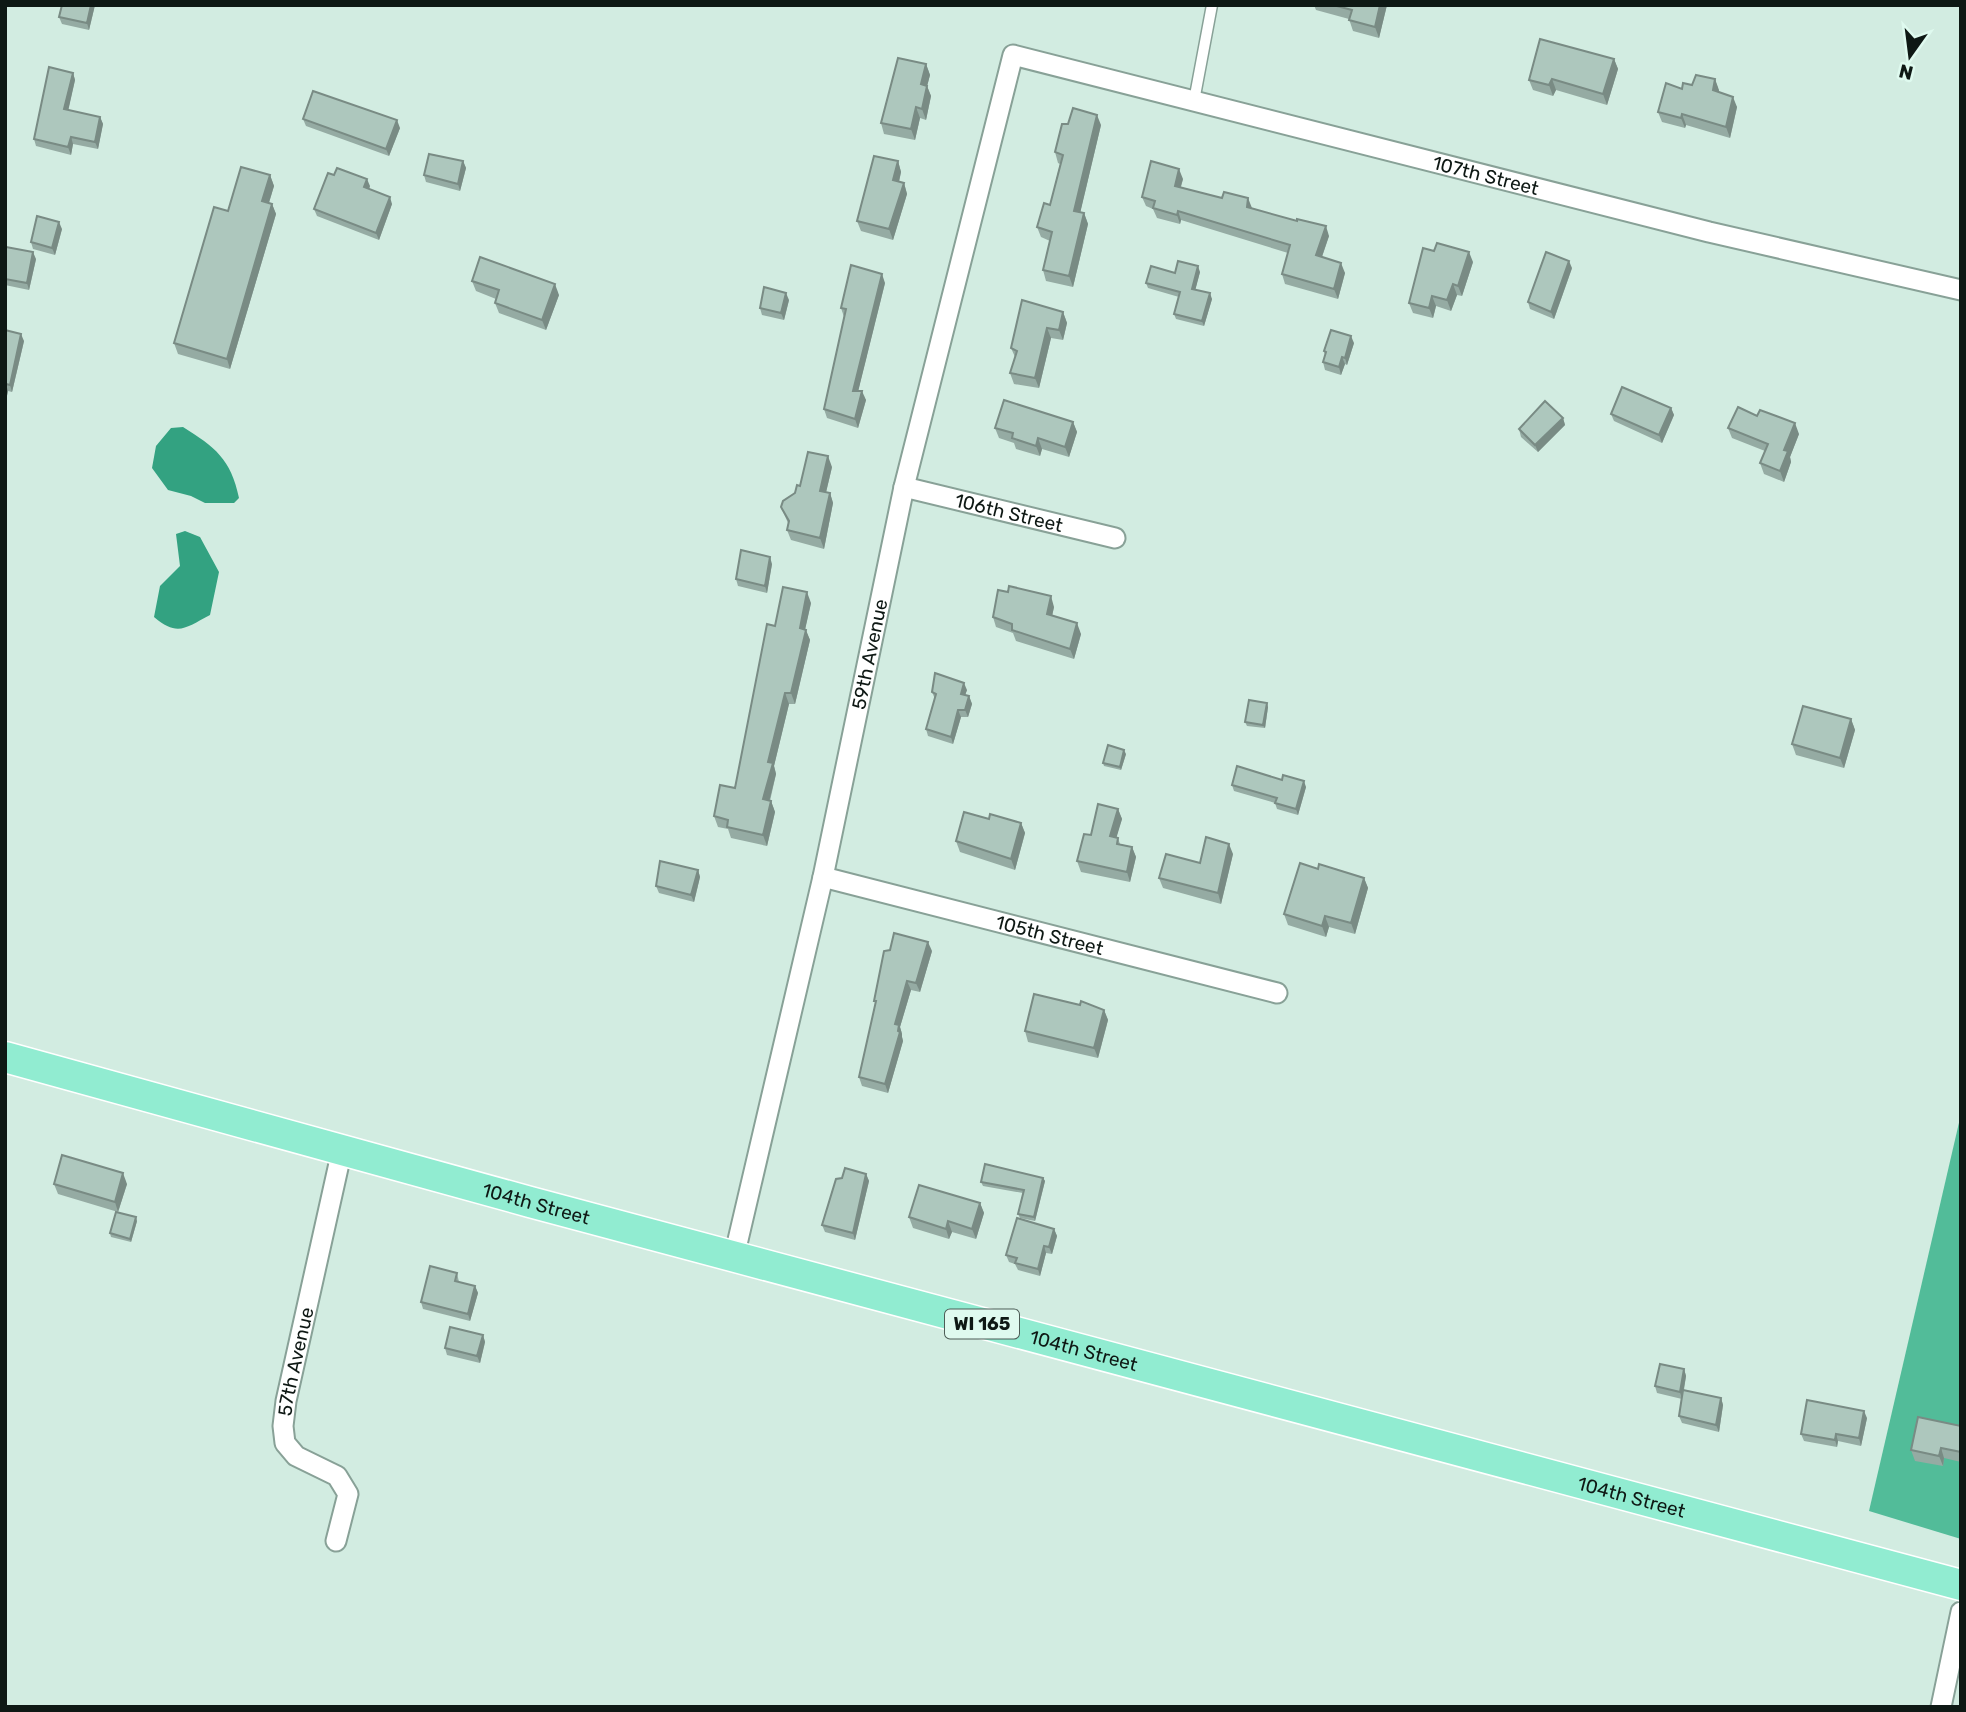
<svg xmlns="http://www.w3.org/2000/svg" width="1966" height="1712" font-family="Rubik,sans-serif">
<style>
.forest{fill:#52bc99}
.water{fill:#33a281}
.lines{fill:none;stroke-linecap:round;stroke-linejoin:round}
.service-casing{stroke:#88a197;stroke-width:13}
.minor-casing{stroke:#88a197;stroke-width:23}
.primary-casing{stroke:#fff;stroke-width:33}
.service{stroke:#fff;stroke-width:10}
.minor{stroke:#fff;stroke-width:19}
.primary{stroke:#91ecd1;stroke-width:30}
.wall{fill:#95aba3}
.shaded-wall{fill:#798b84}
.building{fill:#adc7bd;stroke:#798b84;stroke-width:2}
.labels{text-anchor:middle;dominant-baseline:central;stroke-width:7;stroke-linejoin:round;paint-order:stroke}
.shield{fill:#dffaef;stroke:#4d5c56;stroke-width:2}
.shield-label{font-size:18px;font-weight:bold;fill:#0e1814}
.street-label{font-size:19px;fill:#0e1814;stroke:#dffaef}
</style>
<rect width="100%" height="100%" fill="#d2ece1"/>
<path class="forest" d="M1961,1114v425l-92,-28z"/>
<g class="water">
<path d="M183,427c32,20 48,32 56,71l-5,5h-29l-14,-7 -23,-6 -16,-22 4,-22 15,-18z"/>
<path d="M185,531l15,6 19,35 -9,43c-25,13 -32,22 -56,2l6,-31 20,-20 -4,-32z"/>
</g>
<g class="lines">
<g class="service-casing">
<path id="service" d="M1194,101l18,-96"/>
</g>
<g class="minor-casing">
<g id="minor">
<path id="s1" d="M904,487l211,51"/>
<path id="s2" d="M823,877l454,116"/>
<path id="s3" d="M734,1257l89,-380 81,-390 109,-432 696,177 252,58"/>
<path id="s4" d="M336,1541l12,-47 -11,-18 -41,-20 -11,-13 -2,-17 3,-25 56,-251"/>
<path d="M1941,1707l20,-95"/>
</g>
</g>
<g class="primary-casing">
<g id="primary">
<path id="s5" d="M5,1057l525,145 1431,383"/>
</g>
</g>
<use href="#service" class="service"/>
<use href="#minor" class="minor"/>
<use href="#primary" class="primary"/>
</g>
<g class="wall">
<path d="M62,5h33l-6,25 -27,-6 -3,-7z"/>
<path d="M1314,5h73l-8,33 -26,-7 -4,-12 -33,-9z"/>
<path d="M1614,59l4,10 -11,36 -51,-15 -3,6 -20,-6 -4,-10z"/>
<path d="M926,64l4,11 -3,11 4,10 -5,24 -6,-2 -5,22 -31,-6 -3,-11z"/>
<path d="M73,73l2,7 -7,30 32,7 3,7 -5,25 -25,-5 -2,11 -35,-9 -2,-7z"/>
<path d="M1715,79l4,13 18,15 -7,31 -44,-13 -1,3 -23,-6 -4,-10 24,-23 10,-4z"/>
<path d="M303,119l97,9 -11,28 -83,-30z"/>
<path d="M1101,125l-21,88h4l4,11 -15,63 -27,-6 -3,-11 7,-29 -9,-4 -4,-10 13,-22 10,-41 -2,-1 -3,-11z"/>
<path d="M463,161l3,7 -6,23 -34,-9 -2,-7z"/>
<path d="M898,161l3,11 -2,10 5,1 3,11 -14,46 -32,-9 -4,-10z"/>
<path d="M270,175l4,11 -5,17 3,1 4,10 -46,155 -52,-15 -4,-11z"/>
<path d="M1183,179l-2,8 71,21 77,28 -7,21 23,16 -7,26 -53,-15 -3,-10 6,-21 -107,-33 -1,4 -23,-6 -4,-9 -7,-3 -4,-9z"/>
<path d="M370,186l-1,3 23,15 -13,36 -62,-24 -3,-7z"/>
<path d="M62,229l-7,26 -22,-6 -2,-7z"/>
<path d="M5,252l31,7 -7,31 -24,-5z"/>
<path d="M1473,262l-11,34 -5,-1 -6,16 -15,-5 -3,12 -20,-5 -4,-10z"/>
<path d="M1572,268l-18,51 -24,-10 -2,-7z"/>
<path d="M1200,272l-5,18 17,9 -8,27 -28,-7 -2,-5 5,-17 -31,-9 -2,-5 29,-10z"/>
<path d="M472,281l87,14 -13,35 -47,-17 -4,-10 1,-4 -20,-8z"/>
<path d="M885,283l-27,108 8,9 -8,28 -31,-10 -3,-9 20,-92 -3,-9z"/>
<path d="M789,300l-5,20 -22,-5 -2,-7z"/>
<path d="M1063,312l4,11 -4,17 -12,-2 -12,50 -25,-4 -4,-11 5,-16 -4,-9z"/>
<path d="M5,330l19,11 -12,51 -4,-1 -3,14z"/>
<path d="M1354,343l-7,22 -2,-1 -4,11 -16,-5 -2,-8 2,-7 -1,-4z"/>
<path d="M1671,408l3,7 -12,28 -48,-22 -3,-7z"/>
<path d="M1757,416l42,18 -9,23 1,5 -7,20 -20,-8 -4,-11 5,-12 -33,-13 -4,-10z"/>
<path d="M1563,418l2,7 -27,27 -17,-15 -2,-8z"/>
<path d="M1073,422l4,10 -8,25 -27,-8 -2,7 -24,-7 -2,-6 -15,-5 -4,-10z"/>
<path d="M832,467l-6,25 4,1 3,10 -9,46 -33,-9 -4,-10 1,-7 -7,-16 19,-21z"/>
<path d="M772,564l-5,29 -29,-7 -2,-7z"/>
<path d="M811,603l-6,26 5,11 -15,64h-6l-15,62 2,8 -6,27h1l4,11 -8,34 -36,-8 -3,-9 -10,-2 -4,-11 21,-28 40,-162z"/>
<path d="M1054,607l-2,9 29,18 -7,25 -58,-18 -3,-8 -17,-6 -3,-10z"/>
<path d="M967,690l-2,5 4,1 3,8 -4,13h-7l-8,27 -25,-8 -2,-7 9,-30 -3,-7z"/>
<path d="M1268,707l-3,21 -18,-2 -2,-4z"/>
<path d="M1851,719l4,11 -11,38 -48,-13 -4,-11z"/>
<path d="M1126,754l-5,16 -17,-4 -1,-3z"/>
<path d="M1282,780l24,7 -8,28 -21,-6 -2,-6 -41,-12 -2,-6z"/>
<path d="M1118,809l4,10 -6,18 2,1 2,6 12,3 4,10 -6,25 -49,-10 -4,-11 14,-26z"/>
<path d="M989,819l32,4 4,10 -10,37 -55,-18 -4,-11z"/>
<path d="M1233,854l-12,50 -58,-16 -4,-10z"/>
<path d="M1318,869l46,9 4,10 -13,46 -26,-7 -3,10 -38,-12 -4,-11z"/>
<path d="M698,870l2,7 -6,25 -35,-9 -3,-7z"/>
<path d="M932,951l-12,41 -9,-2 -11,37 2,7v3l1,4 -15,52 -26,-7 -3,-9 17,-73 -2,-3z"/>
<path d="M1104,1010l4,10 -10,38 -70,-16 -3,-11z"/>
<path d="M866,1174l3,7 -14,59 -30,-8 -3,-7 20,-47z"/>
<path d="M1043,1178l2,3 -10,40 -15,-3 -2,-4 5,-21 -40,-7 -2,-4z"/>
<path d="M54,1184h73l-9,28 -60,-18z"/>
<path d="M980,1203l4,10 -8,26 -24,-7 -3,7 -36,-11 -4,-11z"/>
<path d="M137,1221l-6,21 -20,-5 -1,-4z"/>
<path d="M1054,1229l3,7 -5,18 -6,-1 -6,23 -22,-6 -3,-6 -6,-2 -3,-7z"/>
<path d="M457,1273l2,9 16,4 3,7 -8,28 -47,-12 -2,-7z"/>
<path d="M483,1335l2,7 -5,21 -33,-8 -2,-7z"/>
<path d="M1684,1369l2,7 -2,14 37,8 2,7 -4,27 -37,-9 -3,-7 3,-17 -25,-6 -2,-7z"/>
<path d="M1867,1418l-6,28 -23,-5 -1,6 -33,-6 -3,-7z"/>
<path d="M1961,1426v36l-17,-4 -1,8 -28,-5 -4,-11z"/>
</g>
<g class="shaded-wall">
<path d="M91,5h4l-6,25 -2,-7z"/>
<path d="M1380,5h7l-8,33 -4,-11z"/>
<path d="M1614,59l4,10 -11,36 -4,-11z"/>
<path d="M926,64l4,11 -5,19 -4,-10z"/>
<path d="M73,73l2,7 -8,36 -3,-7z"/>
<path d="M1552,79l4,11 -3,6 -4,-11z"/>
<path d="M1715,79l4,11 -2,11 -4,-11z"/>
<path d="M927,86l4,10 -5,24 -4,-11z"/>
<path d="M1733,97l4,10 -7,31 -4,-11z"/>
<path d="M916,107l4,11 -5,22 -4,-11z"/>
<path d="M1682,114l4,11 -1,3 -4,-10z"/>
<path d="M1097,115l4,10 -23,97 -4,-11z"/>
<path d="M100,117l3,7 -5,25 -3,-7z"/>
<path d="M397,120l3,8 -11,28 -3,-7z"/>
<path d="M71,137l2,7 -2,11 -3,-8z"/>
<path d="M463,161l3,7 -6,23 -2,-7z"/>
<path d="M898,161l3,11 -4,18 -4,-10z"/>
<path d="M1179,169l4,10 -5,16 -3,-9z"/>
<path d="M270,175l4,11 -8,26 -4,-11z"/>
<path d="M367,179l3,7 -3,8 -3,-7z"/>
<path d="M904,183l3,11 -14,46 -4,-11z"/>
<path d="M390,197l2,7 -13,36 -3,-7z"/>
<path d="M1248,198l4,10 -5,-1z"/>
<path d="M272,204l4,10 -46,155 -3,-10z"/>
<path d="M1178,211l3,9 -1,4 -3,-9z"/>
<path d="M1084,213l4,11 -15,63 -4,-11z"/>
<path d="M59,222l3,7 -7,26 -3,-7z"/>
<path d="M1326,226l3,10 -10,29 -3,-10z"/>
<path d="M33,252l3,7 -7,31 -2,-7z"/>
<path d="M1469,252l4,10 -11,34 -4,-10z"/>
<path d="M1569,261l3,7 -18,51 -3,-7z"/>
<path d="M1341,263l4,10 -7,26 -4,-10z"/>
<path d="M1198,266l2,6 -6,23 -2,-6z"/>
<path d="M882,274l3,9 -29,117 -3,-9z"/>
<path d="M555,284l4,11 -13,35 -4,-10z"/>
<path d="M1453,284l4,11 -6,16 -4,-11z"/>
<path d="M786,293l3,7 -5,20 -3,-7z"/>
<path d="M1210,293l2,6 -8,27 -2,-5z"/>
<path d="M1432,296l4,10 -3,12 -4,-10z"/>
<path d="M1063,312l4,11 -4,17 -4,-10z"/>
<path d="M1047,328l4,10 -12,50 -4,-10z"/>
<path d="M21,334l3,7 -12,51 -2,-7z"/>
<path d="M1351,336l3,7 -7,22 -2,-7z"/>
<path d="M1342,357l3,7 -4,11 -2,-8z"/>
<path d="M6,384l2,7 -3,14v-19z"/>
<path d="M862,391l4,9 -8,28 -3,-9z"/>
<path d="M1671,408l3,7 -12,28 -3,-8z"/>
<path d="M1563,418l2,7 -27,27 -3,-7z"/>
<path d="M1073,422l4,10 -8,25 -4,-10z"/>
<path d="M1795,423l4,11 -9,23 1,5 -7,20 -4,-11 4,-21z"/>
<path d="M1038,438l4,11 -2,7 -4,-10z"/>
<path d="M828,456l4,11 -8,34 -4,-10z"/>
<path d="M830,493l3,10 -9,46 -4,-11z"/>
<path d="M770,557l2,7 -5,29 -2,-7z"/>
<path d="M807,592l4,11 -8,36 -3,-11z"/>
<path d="M1051,596l3,11 -4,18 -3,-11z"/>
<path d="M1077,623l4,11 -7,25 -4,-10z"/>
<path d="M806,630l4,10 -15,64 -4,-11z"/>
<path d="M964,683l3,7 -4,11 -2,-7z"/>
<path d="M785,693l4,11 -15,62 2,8 -9,36 -4,-11 5,-37z"/>
<path d="M969,696l3,8 -4,13 -3,-7z"/>
<path d="M1267,703l1,4 -3,21 -2,-3z"/>
<path d="M958,710l3,7 -8,27 -2,-7z"/>
<path d="M1851,719l4,11 -11,38 -4,-10z"/>
<path d="M1124,750l2,4 -5,16 -1,-3z"/>
<path d="M1304,781l2,6 -8,28 -2,-6z"/>
<path d="M771,801l4,11 -8,34 -4,-11z"/>
<path d="M1118,809l4,10 -8,27 -4,-10z"/>
<path d="M1021,823l4,10 -10,37 -4,-11z"/>
<path d="M1229,844l4,10 -12,50 -3,-11z"/>
<path d="M1132,847l4,10 -6,25 -3,-10z"/>
<path d="M698,870l2,7 -6,25 -3,-7z"/>
<path d="M1364,878l4,10 -13,46 -4,-11z"/>
<path d="M1325,916l4,11 -3,10 -4,-11z"/>
<path d="M928,942l4,9 -12,41 -4,-9z"/>
<path d="M907,981l4,9 -11,37 2,7v3l1,4 -15,52 -3,-9 10,-60z"/>
<path d="M1104,1010l4,10 -10,38 -4,-10z"/>
<path d="M123,1173l4,11 -9,28 -3,-10z"/>
<path d="M866,1174l3,7 -14,59 -2,-7z"/>
<path d="M1043,1178l2,3 -10,40 -1,-4z"/>
<path d="M980,1203l4,10 -8,26 -4,-10z"/>
<path d="M136,1217l1,4 -6,21 -1,-3z"/>
<path d="M948,1221l4,11 -3,7 -3,-10z"/>
<path d="M1054,1229l3,7 -5,18 -3,-7z"/>
<path d="M1044,1246l2,7 -6,23 -2,-7z"/>
<path d="M475,1286l3,7 -8,28 -2,-7z"/>
<path d="M483,1335l2,7 -5,21 -3,-7z"/>
<path d="M1684,1369l2,7 -4,23 -2,-7z"/>
<path d="M1721,1398l2,7 -4,27 -3,-7z"/>
<path d="M1864,1411l3,7 -6,28 -2,-8z"/>
<path d="M1836,1434l2,7 -1,6 -2,-7z"/>
<path d="M1941,1448l3,10 -1,8 -4,-10z"/>
</g>
<g class="building">
<path d="M62,5h29l-4,18 -28,-6z"/>
<path d="M1333,5h47l-5,22 -26,-7 3,-10z"/>
<path d="M1540,39l74,20 -11,35 -51,-15 -3,6 -20,-5z"/>
<path d="M898,58l28,6 -5,20 6,2 -5,23 -6,-2 -5,22 -30,-6z"/>
<path d="M49,67l24,6 -9,36 36,8 -5,25 -24,-5 -3,10 -34,-8z"/>
<path d="M1696,75l19,4 -2,11 20,7 -7,30 -44,-13 -1,4 -23,-6 8,-29 16,6 1,-6 9,2z"/>
<path d="M313,91l84,29 -11,29 -83,-30z"/>
<path d="M1073,108l24,7 -23,96 10,2 -15,63 -26,-6 9,-38 -15,-5 7,-24 6,2 13,-50 -8,-3 7,-28h6z"/>
<path d="M429,154l34,7 -5,23 -34,-9z"/>
<path d="M874,156l24,5 -5,19 11,3 -15,46 -32,-8z"/>
<path d="M1151,161l28,8 -4,17 47,12 2,-6 24,6 -1,9 50,14v-2l29,7 -10,29 25,8 -7,26 -52,-15 8,-29 -112,-34 -1,4 -24,-7 2,-7 -13,-4z"/>
<path d="M241,167l29,8 -8,26 10,3 -45,155 -53,-16 40,-136 14,4z"/>
<path d="M337,168l30,11 -3,8 26,10 -14,36 -62,-24 14,-36 6,2z"/>
<path d="M37,216l22,6 -7,26 -21,-6z"/>
<path d="M1437,243l32,9 -11,34 -5,-2 -6,16 -15,-4 -3,12 -20,-5 14,-55 11,3z"/>
<path d="M6,247l27,5 -6,31 -22,-4v-27z"/>
<path d="M1546,252l23,9 -18,51 -23,-10z"/>
<path d="M480,257l75,27 -13,36 -47,-17 4,-13 -27,-9z"/>
<path d="M1178,261l20,5 -6,23 18,4 -8,28 -28,-7 6,-22 -34,-9 5,-17 24,7z"/>
<path d="M851,265l31,9 -29,117h9l-7,28 -31,-10 22,-100 -5,-1z"/>
<path d="M764,287l22,6 -5,20 -21,-5z"/>
<path d="M1022,300l41,12 -4,18 -12,-2 -12,50 -25,-5 7,-22 -6,-3z"/>
<path d="M5,330l16,4 -11,51 -4,-1 -1,2z"/>
<path d="M1331,330l20,6 -6,22 -3,-1 -3,10 -16,-5 3,-10 -2,-1z"/>
<path d="M1622,387l49,21 -12,27 -48,-21z"/>
<path d="M1004,400l69,22 -8,25 -27,-9 -2,8 -24,-8 1,-5 -18,-5z"/>
<path d="M1545,401l18,17 -28,27 -16,-16z"/>
<path d="M1738,407l19,9 3,-6 35,13 -11,27 4,1 -8,20 -20,-8 8,-19 -40,-16z"/>
<path d="M808,452l20,4 -8,35 10,2 -10,45 -33,-8 2,-9 -8,-14 2,-6 12,-8 2,-8 3,1z"/>
<path d="M741,550l29,7 -5,29 -29,-7z"/>
<path d="M1009,586l42,10 -4,18 30,9 -7,26 -58,-19v-6l-19,-7 5,-27 10,2z"/>
<path d="M783,587l24,5 -7,36 6,2 -15,63h-6l-17,69 5,1 -10,36 8,2 -8,34 -36,-8 1,-7 -14,-4 6,-31 15,3 32,-164 8,2z"/>
<path d="M935,673l29,10 -3,11 8,2 -4,14h-7l-7,27 -25,-8 10,-35 -4,-2z"/>
<path d="M1249,700l18,3 -4,22 -18,-3z"/>
<path d="M1803,706l48,13 -11,39 -48,-14z"/>
<path d="M1108,745l16,5 -4,17 -17,-4z"/>
<path d="M1237,766l45,14 1,-5 21,6 -8,28 -21,-6 2,-5 -45,-13z"/>
<path d="M1098,804l20,5 -8,27 8,2 -1,6 15,3 -5,25 -50,-11 7,-27 7,1z"/>
<path d="M964,812l25,7 1,-5 31,9 -10,36 -55,-18z"/>
<path d="M1206,837l23,7 -11,49 -59,-15 7,-24 34,9z"/>
<path d="M660,861l38,9 -7,25 -35,-9z"/>
<path d="M1300,863l18,6 1,-5 45,14 -13,45 -26,-7 -3,10 -38,-12z"/>
<path d="M894,933l34,9 -12,41 -9,-2 -12,43 4,1 -1,6 2,1 -15,52 -26,-7 17,-76h-2l10,-50 6,-1z"/>
<path d="M1034,994l46,11 1,-4 23,9 -10,38 -69,-17z"/>
<path d="M62,1155l61,18 -8,29 -61,-18z"/>
<path d="M985,1164l58,14 -9,39 -16,-3 6,-24 -43,-8z"/>
<path d="M845,1168l21,6 -13,59 -31,-8 14,-46 6,-1z"/>
<path d="M919,1185l61,18 -8,26 -24,-8 -2,8 -37,-12z"/>
<path d="M116,1212l20,5 -6,22 -20,-6z"/>
<path d="M1017,1218l37,11 -5,18 -5,-1 -6,23 -23,-6 2,-5 -11,-3z"/>
<path d="M430,1266l27,7 -2,8 20,5 -7,28 -47,-12z"/>
<path d="M450,1327l33,8 -6,21 -32,-8z"/>
<path d="M1660,1364l24,5 -4,23 -25,-6z"/>
<path d="M1683,1390l38,8 -5,27 -37,-9z"/>
<path d="M1807,1400l57,11 -5,27 -23,-4 -1,6 -34,-6z"/>
<path d="M1918,1417l43,9v26l-20,-4 -2,8 -28,-6z"/>
</g>
<g class="labels">
<rect class="shield" x="945" y="1309.5" width="74" height="29" rx="5"/>
<g class="shield-label">
<text x="982" y="1324">WI 165</text>
</g>
<g class="street-label">
<text stroke="none"><textPath href="#s3" startOffset="1722">107th Street</textPath></text>
<text stroke="none"><textPath href="#s1" startOffset="108">106th Street</textPath></text>
<text stroke="none"><textPath href="#s3" startOffset="618">59th Avenue</textPath></text>
<text stroke="none"><textPath href="#s2" startOffset="234">105th Street</textPath></text>
<text stroke="none"><textPath href="#s5" startOffset="551">104th Street</textPath></text>
<text stroke="none"><textPath href="#s5" startOffset="1118">104th Street</textPath></text>
<text stroke="none"><textPath href="#s4" startOffset="215">57th Avenue</textPath></text>
<text stroke="none"><textPath href="#s5" startOffset="1685">104th Street</textPath></text>
</g>
</g>
<rect width="1966" height="1712" fill="none" stroke="#0e1814" stroke-width="14"/>
<g transform="translate(1910 56) rotate(194)" stroke="#dffaef" stroke-width="5" paint-order="stroke">
<path d="M0-5L12 26L0 18L-12 26Z" fill="#0e1814"/>
<text y="-10" font-size="19" font-weight="bold" text-anchor="middle" fill="#0e1814">N</text>
</g>
</svg>
